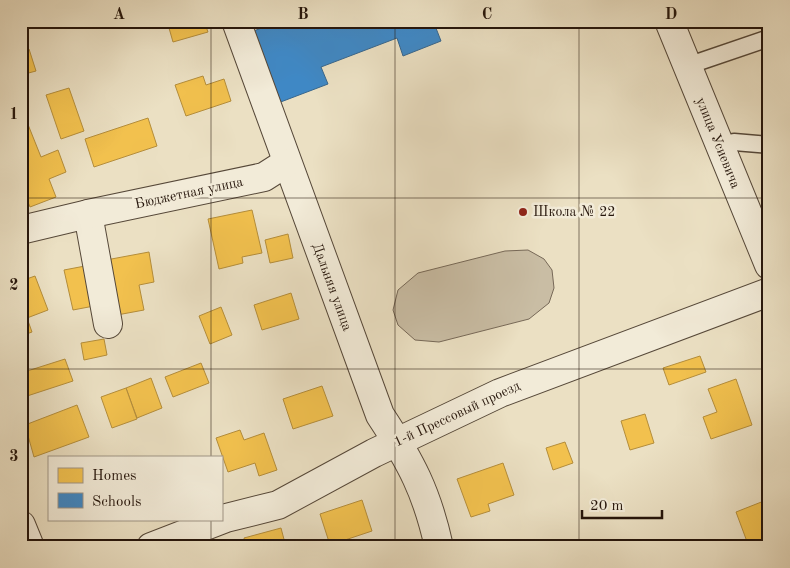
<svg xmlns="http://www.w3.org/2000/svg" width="790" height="568" font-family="'Old Standard TT',serif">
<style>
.green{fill:#c9bda4;stroke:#776958}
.homes{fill:#f2c14e;stroke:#b48d3a}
.schools{fill:#3f88c5;stroke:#37668d}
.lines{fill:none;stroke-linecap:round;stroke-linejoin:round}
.service-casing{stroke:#564839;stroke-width:19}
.minor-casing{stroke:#564839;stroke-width:30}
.service{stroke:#f2ebd8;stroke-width:16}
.minor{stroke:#f2ebd8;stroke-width:28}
.grid{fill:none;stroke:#25150b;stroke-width:1;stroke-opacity:0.55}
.poi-dot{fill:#8f2418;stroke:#f2ebd8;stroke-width:2}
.labels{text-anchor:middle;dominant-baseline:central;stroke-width:5;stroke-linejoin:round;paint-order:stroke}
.street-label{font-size:14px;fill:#25150b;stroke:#f2ebd8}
.poi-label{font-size:14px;fill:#25150b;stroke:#f2ebd8;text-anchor:start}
.neatline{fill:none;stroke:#25150b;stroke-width:2}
.grid-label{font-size:16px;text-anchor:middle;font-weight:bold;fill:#25150b}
</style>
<rect width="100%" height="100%" fill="#ebe0c3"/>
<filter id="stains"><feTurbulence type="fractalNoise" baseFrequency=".004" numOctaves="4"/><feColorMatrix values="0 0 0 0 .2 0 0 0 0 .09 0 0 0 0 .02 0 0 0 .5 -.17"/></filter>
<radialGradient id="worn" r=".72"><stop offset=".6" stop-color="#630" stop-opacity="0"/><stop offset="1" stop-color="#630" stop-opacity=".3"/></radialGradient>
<path class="green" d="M528,250l16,9 8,11 2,18 -5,15 -20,16 -90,23 -24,-2 -17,-15 -5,-15 5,-20 20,-17 87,-22z"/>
<g class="homes">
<path d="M167,21h37l4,11 -35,10z"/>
<path d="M29,49l7,22 -15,4v-23z"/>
<path d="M203,76l3,9 18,-6 7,22 -45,15 -11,-31z"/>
<path d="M69,88l15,43 -23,8 -15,-44z"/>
<path d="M148,118l9,28 -63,21 -9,-28z"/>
<path d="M27,122l14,35 17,-7 8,22 -17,7 7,18 -26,10 -9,-22v-61z"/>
<path d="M252,210l10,43 -20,4 1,6 -24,6 -11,-50z"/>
<path d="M288,234l5,24 -23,5 -5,-23z"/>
<path d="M149,252l5,30 -15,3 5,25 -27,5 -11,-55z"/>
<path d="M85,266l9,40 -21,4 -9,-40z"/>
<path d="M35,276l13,34 -21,8 5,14 -11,4v-55z"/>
<path d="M291,293l8,26 -37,11 -8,-25z"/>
<path d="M221,307l11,28 -22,9 -11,-28z"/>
<path d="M104,339l3,16 -23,5 -3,-17z"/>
<path d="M700,356l6,16 -37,13 -6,-17z"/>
<path d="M65,359l8,22 -52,17v-25z"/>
<path d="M201,363l8,20 -36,14 -8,-20z"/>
<path d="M151,378l11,30 -25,10 -11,-30z"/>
<path d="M736,379l16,46 -41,14 -8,-22 14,-5 -9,-23z"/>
<path d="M322,386l11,30 -40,13 -10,-30z"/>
<path d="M126,388l11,31 -25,9 -11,-31z"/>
<path d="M77,405l12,32 -55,20 -9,-32z"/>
<path d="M645,414l9,29 -24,7 -9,-29z"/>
<path d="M240,430l4,10 20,-7 13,37 -18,6 -4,-13 -27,9 -12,-34z"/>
<path d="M565,442l8,21 -20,7 -7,-22z"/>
<path d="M503,463l11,32 -26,9 2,7 -19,6 -14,-38z"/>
<path d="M769,499v46l-20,2 -13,-35z"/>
<path d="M362,500l10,31 -42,14 -10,-31z"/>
<path d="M281,528l5,19h-40l-2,-9z"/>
</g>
<path class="schools" d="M280,21h159l-5,2 7,18 -38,15 -6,-18 -76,29 7,17 -50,19 -27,-71z"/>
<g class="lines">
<g class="service-casing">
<g id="service">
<path d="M687,66l82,-28"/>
<path d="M718,146l16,-4 35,3"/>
</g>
</g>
<g class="minor-casing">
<g id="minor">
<path d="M236,21l144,394c31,47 47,77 59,132"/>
<path d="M669,21l100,244"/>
<path d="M88,214l20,110"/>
<path d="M21,230l67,-16 176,-37 22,-14"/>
<path d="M21,525l9,22"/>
<path d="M151,547l75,-29 52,-13 96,-52 126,-60 269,-101"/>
</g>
</g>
<use href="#service" class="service"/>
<use href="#minor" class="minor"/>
</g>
<path class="grid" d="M211,21v436M395,21v526M579,21v526M21,198h748M21,369h748M211,519v28"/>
<circle class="poi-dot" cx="523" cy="212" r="5"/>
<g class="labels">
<g class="street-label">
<text transform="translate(718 143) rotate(68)">улица Усиевича</text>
<text transform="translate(189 193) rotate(-12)">Бюджетная улица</text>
<text transform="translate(332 287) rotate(70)">Дальняя улица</text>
<text transform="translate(457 414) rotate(-25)">1-й Прессовый проезд</text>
</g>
<g class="poi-label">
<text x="533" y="212">Школа № 22</text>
</g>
</g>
<rect width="790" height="568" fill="none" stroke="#ebe0c3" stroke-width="55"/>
<rect x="48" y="456" width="175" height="65" fill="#f2ebd8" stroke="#a09586"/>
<rect x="58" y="468" width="25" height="15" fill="#f2c14e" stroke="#a09586"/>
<text x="92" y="480" font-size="15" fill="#25150b">Homes</text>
<rect x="58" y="493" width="25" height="15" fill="#3f88c5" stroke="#a09586"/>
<text x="92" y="506" font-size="15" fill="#25150b">Schools</text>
<path d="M582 510v8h80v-8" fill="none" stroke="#25150b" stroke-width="2.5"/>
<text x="590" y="510" font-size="15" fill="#25150b" stroke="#f2ebd8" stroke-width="4" paint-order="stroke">20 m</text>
<rect x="28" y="28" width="734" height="512" class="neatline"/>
<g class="grid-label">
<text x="119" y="19">A</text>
<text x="303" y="19">B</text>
<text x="487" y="19">C</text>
<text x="671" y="19">D</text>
<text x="14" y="119">1</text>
<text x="14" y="290">2</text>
<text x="14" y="461">3</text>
</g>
<rect width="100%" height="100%" filter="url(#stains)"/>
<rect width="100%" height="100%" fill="url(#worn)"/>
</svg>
